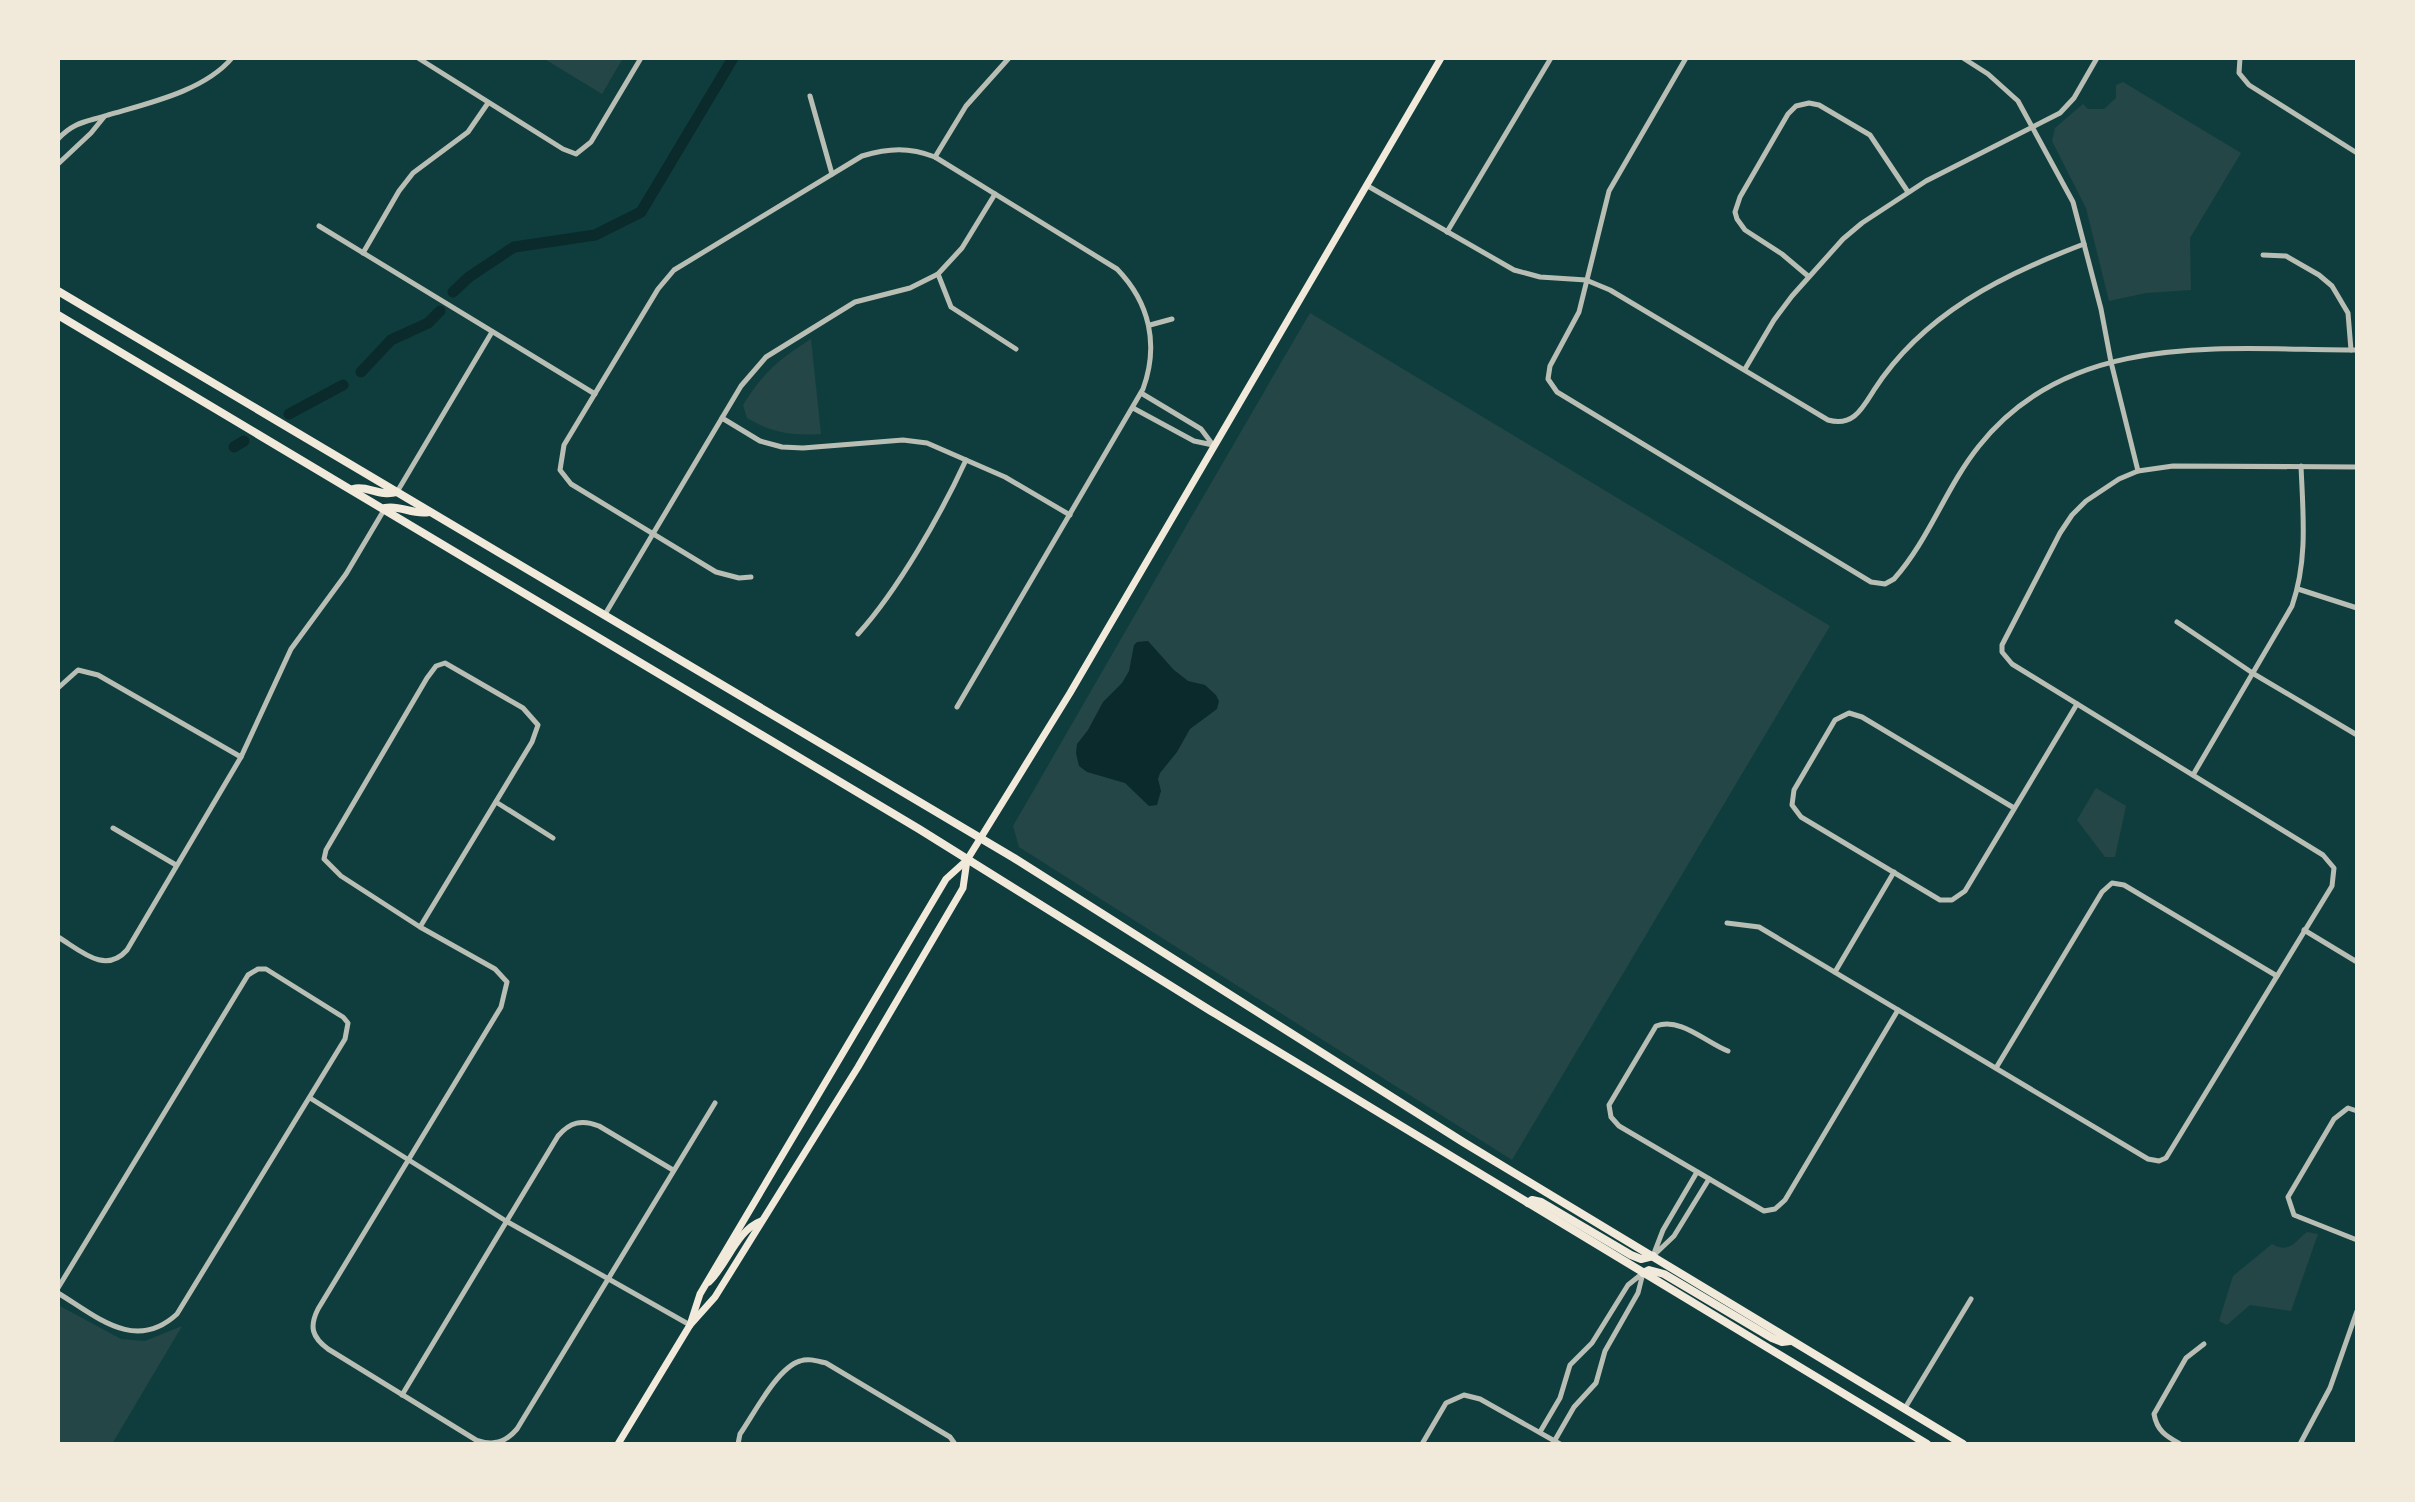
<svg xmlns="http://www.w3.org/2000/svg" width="2415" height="1502" font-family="'Space Grotesk',sans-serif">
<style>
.green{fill:#244646}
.water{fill:#0a2a2b}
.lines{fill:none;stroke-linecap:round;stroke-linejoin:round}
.canal{stroke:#0a2a2b;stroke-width:11}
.minor{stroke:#b8beb3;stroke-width:5}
.secondary{stroke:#f1e9da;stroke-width:7}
.trunk{stroke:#f1e9da;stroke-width:8}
</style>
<rect width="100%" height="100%" fill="#0f3d3e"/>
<g class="green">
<path d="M543,58h80l-21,36z"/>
<path d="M2123,82l118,71 -51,85 1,52 -45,3 -37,8 -23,-93 -34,-67 3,-13 28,-24 5,5h16l12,-11v-13z"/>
<path d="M1310,313l520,313 -318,534 -493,-313 -6,-21c99,-171 197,-342 297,-513z"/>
<path d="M811,339l10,95c-29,2 -49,-1 -74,-16l-4,-13c20,-32 36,-46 68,-66z"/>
<path d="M2096,788l30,18 -11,51h-10l-28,-37z"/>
<path d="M2307,1232l11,2 -27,77 -41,-6 -23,20 -8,-4 14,-45 39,-32c18,10 22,-2 35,-12z"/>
<path d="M58,1305l63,34 24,2 37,-15 -70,118h-54z"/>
</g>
<path class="water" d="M1148,641l26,29 14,11 17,4 11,10 3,6 -2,8 -27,20 -13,23 -17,21 -2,6 3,12 -4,14 -8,1 -24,-23 -38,-11 -8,-6 -3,-13 1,-9 11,-14 15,-28 19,-19 7,-12 5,-26 3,-3z"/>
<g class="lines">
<g class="canal">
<path d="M453,292l16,-15 45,-30 81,-12 46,-23 92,-154"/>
<path d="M361,372l30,-32 37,-17 12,-12"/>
<path d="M289,414l54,-29"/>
<path d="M234,447l10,-6"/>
</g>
<g class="minor">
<path d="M418,58l145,91 13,5 15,-12 50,-84"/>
<path d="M1686,58l-77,133 -30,121 -29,54 -2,13 9,13 314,190 14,2 9,-5c35,-39 52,-92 85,-133 92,-117 246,-96 378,-96"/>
<path d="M1963,58l25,16 30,27 55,101 28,107 10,53 27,109"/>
<path d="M2240,58l-1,15 10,12 108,68"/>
<path d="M810,96l22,78"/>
<path d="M58,139c17,-18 29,-17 50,-24 41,-12 96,-24 124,-57"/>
<path d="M935,157l31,-51 43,-48"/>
<path d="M58,164l33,-31 13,-16"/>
<path d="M1366,185l148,85 26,7 46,3 24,10 218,130c25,7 34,-11 46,-30 49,-76 128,-115 210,-146"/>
<path d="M319,226l276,168"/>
<path d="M1447,232l104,-174"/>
<path d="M363,253l36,-62 14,-18 55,-41 20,-29"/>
<path d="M2263,255l23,1 33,19 13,11 16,27 3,37"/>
<path d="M938,274l13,33 65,42"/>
<path d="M1808,276l-26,-22 -37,-24 -8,-11 -2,-7 5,-15 48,-83 8,-8 13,-3 10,2 51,30 38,57"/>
<path d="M1150,325l22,-6"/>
<path d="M1745,369l29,-49 18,-24 51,-57 19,-16 64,-42 134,-68 14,-15 23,-40"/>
<path d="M1133,408l61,33 19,4 -12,-16 -60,-36"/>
<path d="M722,418l38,23 22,6 21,1 100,-8 24,3 78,34 65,38"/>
<path d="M397,492l95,-160"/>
<path d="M751,577l-12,1 -23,-6 -145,-88 -11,-14 4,-25 94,-156 16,-19 188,-114c27,-8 47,-9 73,1l182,112c33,34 42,76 26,120l-186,318"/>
<path d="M2298,589l59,19"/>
<path d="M604,616l137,-230 25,-29 89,-55 55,-14 28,-14 24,-26 33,-54"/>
<path d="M2177,622l77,52 103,61"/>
<path d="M858,634c40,-44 83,-120 108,-174"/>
<path d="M58,688l20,-18 20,5 143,82"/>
<path d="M2193,775l99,-169c16,-46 11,-92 9,-140"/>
<path d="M496,802l57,36"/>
<path d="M2014,808l-152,-91 -13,-4 -14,7 -41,70 -2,15 9,12 139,83h12l13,-9 112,-187"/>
<path d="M113,828l63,37"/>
<path d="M1727,923l32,4 389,232 11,2 7,-3 166,-272 2,-18 -11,-13 -311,-191 -10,-12v-7l58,-112 12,-18 14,-14 33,-22 19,-8 35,-5 184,1"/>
<path d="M420,927l112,-185 6,-17 -15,-17 -78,-45 -9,3 -9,12 -101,172 -2,9 17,17 79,51 75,42 12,13 -6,25 -183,302c-9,18 -6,28 10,40l148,91c17,6 29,3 41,-11l198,-326"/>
<path d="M2304,930l53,32"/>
<path d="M58,937c22,13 47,38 69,13l114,-193 50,-108 55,-75 38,-64"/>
<path d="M1835,972l59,-100"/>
<path d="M1728,1051c-23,-9 -47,-34 -72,-25l-47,79 2,12 8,9 145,85 11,-2 10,-9 113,-190"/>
<path d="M1996,1068l106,-176 10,-9 12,2 153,91"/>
<path d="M310,1098l196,123 184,104"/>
<path d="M2357,1111l-9,-3 -14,11 -46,78 6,18 63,25"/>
<path d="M1697,1172l-34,58 -10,26 21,-20 35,-57"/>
<path d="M58,1288l190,-313 10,-6h8l77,48 5,6 -3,16 -168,275c-42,39 -81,2 -119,-21"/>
<path d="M402,1395l156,-259c12,-14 24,-17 41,-10l74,44"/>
<path d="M1905,1408l66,-109"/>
<path d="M1540,1432l20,-34 10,-33 22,-22 36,-58 15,-12 -5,20 -33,58 -9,32 -22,24 -19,33"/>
<path d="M738,1444l2,-10c14,-20 37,-66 60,-73 9,-3 17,0 26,2l124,74 5,7"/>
<path d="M1422,1444l24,-41 18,-8 16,4 80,45"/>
<path d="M2180,1444c-14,-8 -23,-13 -26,-30l32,-56 18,-14"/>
<path d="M2300,1444l30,-56 27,-77"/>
</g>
<g class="secondary">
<path d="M709,1282c18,-17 28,-52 52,-61"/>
<path d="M690,1325l10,-31 246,-415 21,-19 103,-167 371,-635"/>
<path d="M618,1444l72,-119 25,-28 143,-230 105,-179 4,-28"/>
</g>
<g class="trunk">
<path d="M58,291l956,567 449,284 500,302"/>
<path d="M58,315l861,514 292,182 716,433"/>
<path d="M353,489c15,-4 26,8 44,3"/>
<path d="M385,508c16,-3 27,7 44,4"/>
<path d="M1528,1203l4,-3 9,2 90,53 10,4 12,-3"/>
<path d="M1643,1273l6,-3 15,4 108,64 10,4 8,-1"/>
</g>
</g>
<rect width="2415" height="1502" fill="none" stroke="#f1e9da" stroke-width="120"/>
</svg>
